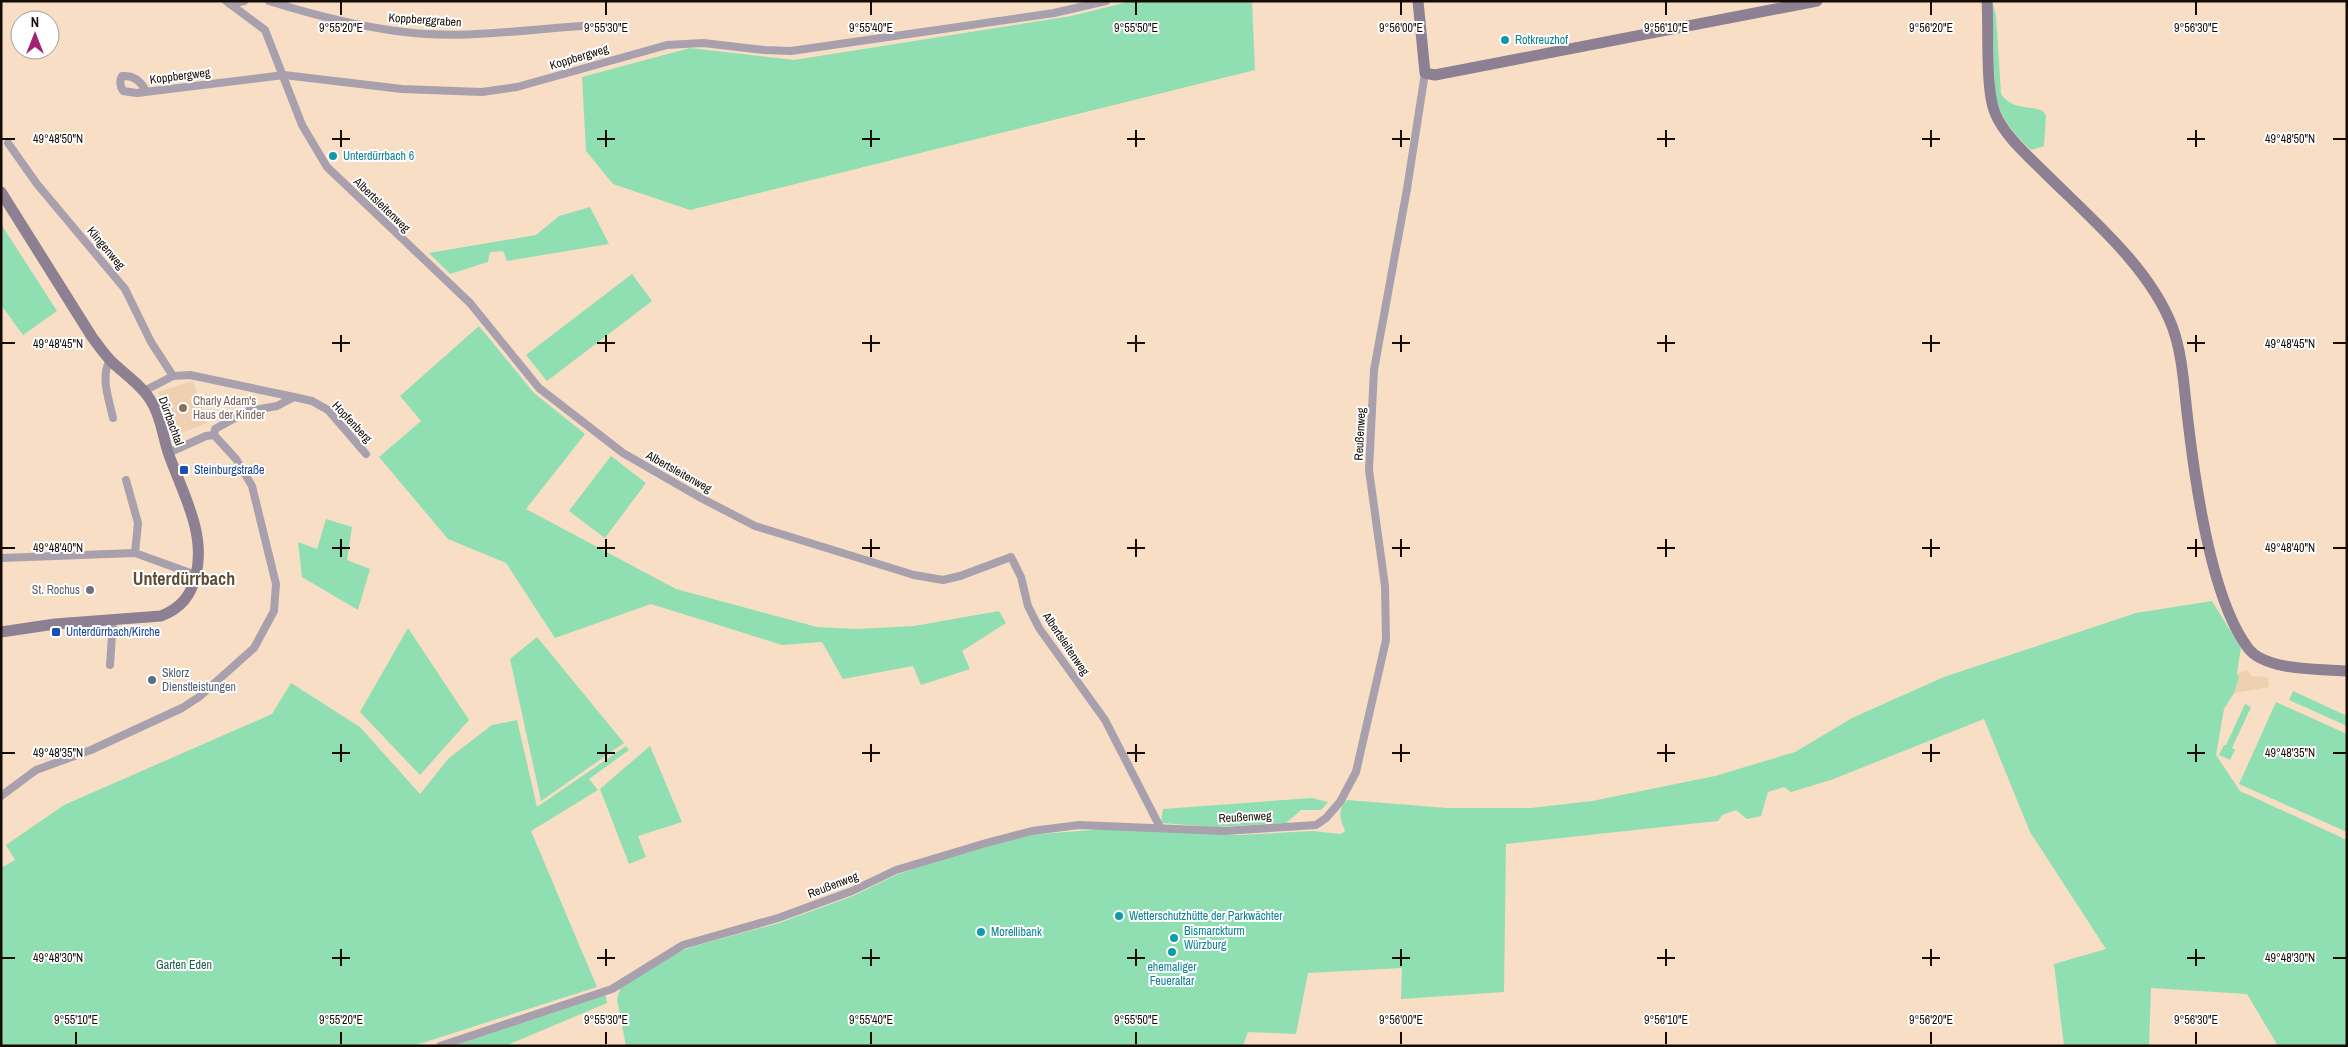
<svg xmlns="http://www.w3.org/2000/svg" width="2348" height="1047" font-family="'Archivo Narrow',sans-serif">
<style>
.built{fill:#efd0b1}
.green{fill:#90dfb2}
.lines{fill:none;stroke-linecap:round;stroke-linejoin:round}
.street{stroke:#a9a0ad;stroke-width:8}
.secondary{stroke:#8c8092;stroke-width:11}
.ticks{fill:none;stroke:#150c05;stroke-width:2}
.culture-dot{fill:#0f9aa8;stroke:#fff;stroke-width:2}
.education-dot{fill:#8d6e63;stroke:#fff;stroke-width:2}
.transit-dot{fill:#1a4fb4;stroke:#fff;stroke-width:2}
.worship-dot{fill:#6b7280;stroke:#fff;stroke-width:2}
.service-dot{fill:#5c6f8a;stroke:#fff;stroke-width:2}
.labels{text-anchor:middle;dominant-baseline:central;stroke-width:4;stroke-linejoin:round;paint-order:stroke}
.street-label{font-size:12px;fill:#150c05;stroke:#fff}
.culture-label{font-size:12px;fill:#0d838f;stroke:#fff;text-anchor:start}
.education-label{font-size:12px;fill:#785e54;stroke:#fff;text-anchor:start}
.transit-label{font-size:12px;fill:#164399;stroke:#fff;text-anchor:start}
.worship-label{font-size:12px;fill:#5b616d;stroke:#fff;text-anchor:end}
.service-label{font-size:12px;fill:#4e5e75;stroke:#fff;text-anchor:start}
.park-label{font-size:12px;fill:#186240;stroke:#fff}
.district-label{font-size:18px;font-weight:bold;fill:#604b35;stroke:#fff}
.ticks-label{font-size:12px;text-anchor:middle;fill:#150c05;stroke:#fff;stroke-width:4;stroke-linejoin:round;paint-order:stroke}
</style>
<rect width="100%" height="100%" fill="#f8dec5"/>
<g class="built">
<path d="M193,381l14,42 -33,13 -16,-44z"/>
<path d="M2247,670l4,6 17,1 1,10 -35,6 5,-15 -2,-5z"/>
</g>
<g class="green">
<path d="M1132,1h120l3,69 -565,140 -77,-26 -27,-33 -4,-74 108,-29 104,12 277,-44z"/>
<path d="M1992,1l4,14 5,79c11,16 27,11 42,17l3,5 -2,30 -13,4c-17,-16 -30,-31 -36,-54z"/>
<path d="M590,207l19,37 -102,17 -4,-10 -13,1 -2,10 -38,12 -21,-21 107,-18 23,-19z"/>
<path d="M1,224l56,87 -34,24 -22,-30z"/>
<path d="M632,274l20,27 -105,80 -21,-26z"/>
<path d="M479,326l55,67 51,41 -59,75 150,80 141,38 41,2 56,-3 85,-15 7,12 -44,28 8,18 -49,16 -8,-19 -70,13 -21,-37 -40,3 -131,-41 -96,34 -49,-75 -58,-24 -69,-82 42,-36 -21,-25z"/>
<path d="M611,456l35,27 -41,55 -36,-27z"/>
<path d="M326,519l26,8 -5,33 23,9 -12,41 -56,-33 -4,-35 19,7z"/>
<path d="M2212,601l29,47 -4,25 2,5 -5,15 -10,16 -8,46 24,36 107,49v206h-69l-31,-52 -96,-6 -2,58h-85l-10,-82 52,-15 -76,-117 -46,-113 -153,61 -40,12 -7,-5 -16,5 -7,24 -14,3 -11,-9 -14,5 -4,6 -212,23 -2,148 -103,7 1,-31 -94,5 -12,61 -48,-2 -5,14h-617l-9,-47 5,-16 41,-25 28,-11 88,-24 74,-27 43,-21 56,-19 76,-21 76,-6 135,6 74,-4 28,3 4,-3c-5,-12 -8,-21 2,-31l100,8h84l61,-7 123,-25 80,-24 57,-34 92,-41 192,-64z"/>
<path d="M408,628l61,92 -49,55 -60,-63z"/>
<path d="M537,637l87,106 -83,58 -31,-142z"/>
<path d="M291,683l69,44 60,67 29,-36 43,-33 25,-5 20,87 89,-61 3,4 -40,29 9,11 -67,41 66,156 -184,59h-412v-178l14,-8 -9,-15 58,-40 208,-91z"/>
<path d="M2293,691l54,25v10l-58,-26z"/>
<path d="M2276,702l71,32v98l-108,-48z"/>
<path d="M2245,704l6,3 -19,41 3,2 -5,10 -11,-5 5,-10h2z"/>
<path d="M650,746l32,76 -44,14 8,21 -17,7 -29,-75z"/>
<path d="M1312,798l16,4 -7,8h-20l-15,13 -70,4 -55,-4 2,-14z"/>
<path d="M605,993l2,10 -102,43h-53z"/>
</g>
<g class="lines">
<g class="street">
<path d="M226,1l39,29 37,95 25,42 143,136 69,85 84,65 78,45 54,28 159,49 29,5 17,-4 51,-19 10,20 7,29 11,22 66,92 55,107"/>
<path d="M269,1c41,13 84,24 127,30 61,9 125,-1 186,-5"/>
<path d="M230,4l14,-3"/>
<path d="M146,91c-5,-10 -13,-16 -24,-15 -3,5 -2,10 1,15l14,2 147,-18 118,14 80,3 35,-5 150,-42 36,-2 61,7 27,1 263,-38 52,-12"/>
<path d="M8,143l29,41 88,105 26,53 22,34"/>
<path d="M110,360c-10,17 -1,39 3,58"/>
<path d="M144,391l29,-15 17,-1 104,22"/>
<path d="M214,435l1,-6 33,-18 29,-5 17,-9 18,4 16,9 38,44"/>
<path d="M126,480l12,43 -3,30"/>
<path d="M1,558l134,-5 61,22"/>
<path d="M110,665l3,-44"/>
<path d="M1,796l35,-26 55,-20 91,-42 17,-11 55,-49 20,-37 2,-27 -24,-98 -16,-27 -22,-24 -8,1 -38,17"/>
<path d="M440,1046l172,-57 71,-44 95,-27 74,-27 44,-21 90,-27 46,-12 47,-6 145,6 92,-6 10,-7 14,-16 16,-30 30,-132 -1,-54 -16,-116 5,-100 33,-181 18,-116"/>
</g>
<g class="secondary">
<path d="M1418,1l7,72 10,2 382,-74"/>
<path d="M1987,1c2,29 -2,88 8,112 9,22 31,41 48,58 45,45 106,95 129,155 11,29 12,64 16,95 7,61 23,178 60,227 17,23 72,21 99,23"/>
<path d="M1,192l91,145c6,8 12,17 19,24 13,13 31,24 40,40 10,15 12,37 18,54 14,39 37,78 27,120 -5,21 -15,33 -35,41l-106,8 -54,8"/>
</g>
</g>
<path class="ticks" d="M341,2v13M606,2v13M871,2v13M1136,2v13M1401,2v13M1666,2v13M1931,2v13M2196,2v13M341,130v17M606,130v17M871,130v17M1136,130v17M1401,130v17M1666,130v17M1931,130v17M2196,130v17M2,139h13M332,139h18M597,139h18M862,139h18M1127,139h18M1392,139h18M1657,139h18M1922,139h18M2187,139h18M2333,139h13M341,335v17M606,335v17M871,335v17M1136,335v17M1401,335v17M1666,335v17M1931,335v17M2196,335v17M2,343h13M332,343h18M597,343h18M862,343h18M1127,343h18M1392,343h18M1657,343h18M1922,343h18M2187,343h18M2333,343h13M341,539v18M606,539v18M871,539v18M1136,539v18M1401,539v18M1666,539v18M1931,539v18M2196,539v18M2,548h13M332,548h18M597,548h18M862,548h18M1127,548h18M1392,548h18M1657,548h18M1922,548h18M2187,548h18M2333,548h13M341,744v18M606,744v18M871,744v18M1136,744v18M1401,744v18M1666,744v18M1931,744v18M2196,744v18M2,753h13M332,753h18M597,753h18M862,753h18M1127,753h18M1392,753h18M1657,753h18M1922,753h18M2187,753h18M2333,753h13M341,949v17M606,949v17M871,949v17M1136,949v17M1401,949v17M1666,949v17M1931,949v17M2196,949v17M2,958h13M332,958h18M597,958h18M862,958h18M1127,958h18M1392,958h18M1657,958h18M1922,958h18M2187,958h18M2333,958h13M76,1032v12M341,1032v12M606,1032v12M871,1032v12M1136,1032v12M1401,1032v12M1666,1032v12M1931,1032v12M2196,1032v12"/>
<g class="culture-dot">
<circle cx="1505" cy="40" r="5"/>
<circle cx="333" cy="156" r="5"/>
<circle cx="1119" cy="916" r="5"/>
<circle cx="981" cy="932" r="5"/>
<circle cx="1174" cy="938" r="5"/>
<circle cx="1172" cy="952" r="5"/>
</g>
<circle class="education-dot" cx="183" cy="408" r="5"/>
<g class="transit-dot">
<rect x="179" y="465" width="10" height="10" rx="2.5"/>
<rect x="51" y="627" width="10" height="10" rx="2.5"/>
</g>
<circle class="worship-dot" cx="90" cy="590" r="5"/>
<circle class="service-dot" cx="152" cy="680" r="5"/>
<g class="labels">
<g class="street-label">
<text transform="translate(425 20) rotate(4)">Koppberggraben</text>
<text transform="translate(579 57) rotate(-17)">Koppbergweg</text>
<text transform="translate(180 76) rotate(-7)">Koppbergweg</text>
<text transform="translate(382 205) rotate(44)">Albertsleitenweg</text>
<text transform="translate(106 248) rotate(50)">Klingenweg</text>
<text transform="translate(171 421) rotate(70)">Dürrbachtal</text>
<text transform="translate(352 422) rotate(47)">Hopfenberg</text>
<text transform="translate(1360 434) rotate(-87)">Reußenweg</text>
<text transform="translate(679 472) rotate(29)">Albertsleitenweg</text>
<text transform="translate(1066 644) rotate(56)">Albertsleitenweg</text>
<text transform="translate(1245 817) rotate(-3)">Reußenweg</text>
<text transform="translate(833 885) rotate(-21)">Reußenweg</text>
</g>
<g class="culture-label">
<text x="1515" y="40">Rotkreuzhof</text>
<text x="343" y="156">Unterdürrbach 6</text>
<text x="1129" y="916">Wetterschutzhütte der Parkwächter</text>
<text x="1184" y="931">Bismarckturm<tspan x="1184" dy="14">Würzburg</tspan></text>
<text x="991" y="932">Morellibank</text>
<text x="1172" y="967" text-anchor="middle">ehemaliger<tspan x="1172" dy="14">Feueraltar</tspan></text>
</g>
<g class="education-label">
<text x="193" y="401">Charly Adam's<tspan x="193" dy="14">Haus der Kinder</tspan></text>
</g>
<g class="transit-label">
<text x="194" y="470">Steinburgstraße</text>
<text x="66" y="632">Unterdürrbach/Kirche</text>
</g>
<g class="worship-label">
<text x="80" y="590">St. Rochus</text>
</g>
<g class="service-label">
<text x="162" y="673">Sklorz<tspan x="162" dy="14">Dienstleistungen</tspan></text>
</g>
<g class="park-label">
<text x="184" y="965">Garten Eden</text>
</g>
<g class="district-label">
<text x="184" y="578">Unterdürrbach</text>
</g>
</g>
<g class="ticks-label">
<text x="341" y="32">9°55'20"E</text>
<text x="606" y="32">9°55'30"E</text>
<text x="871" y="32">9°55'40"E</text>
<text x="1136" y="32">9°55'50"E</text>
<text x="1401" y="32">9°56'00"E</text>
<text x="1666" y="32">9°56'10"E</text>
<text x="1931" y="32">9°56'20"E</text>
<text x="2196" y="32">9°56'30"E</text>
<text x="58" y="143">49°48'50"N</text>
<text x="2290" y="143">49°48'50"N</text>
<text x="58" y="348">49°48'45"N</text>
<text x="2290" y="348">49°48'45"N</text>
<text x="58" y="552">49°48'40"N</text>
<text x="2290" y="552">49°48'40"N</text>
<text x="58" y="757">49°48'35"N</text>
<text x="2290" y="757">49°48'35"N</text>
<text x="58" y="962">49°48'30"N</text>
<text x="2290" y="962">49°48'30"N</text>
<text x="76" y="1024">9°55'10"E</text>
<text x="341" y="1024">9°55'20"E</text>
<text x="606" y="1024">9°55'30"E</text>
<text x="871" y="1024">9°55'40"E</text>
<text x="1136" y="1024">9°55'50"E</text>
<text x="1401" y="1024">9°56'00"E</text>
<text x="1666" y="1024">9°56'10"E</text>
<text x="1931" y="1024">9°56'20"E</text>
<text x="2196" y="1024">9°56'30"E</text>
</g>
<rect width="2348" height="1047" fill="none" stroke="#150c05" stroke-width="5"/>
<g transform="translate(35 35)"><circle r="24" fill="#ffffff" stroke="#a19e9b"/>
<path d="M0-4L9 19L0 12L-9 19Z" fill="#a22272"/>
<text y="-8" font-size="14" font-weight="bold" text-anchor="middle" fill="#150c05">N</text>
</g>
</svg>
